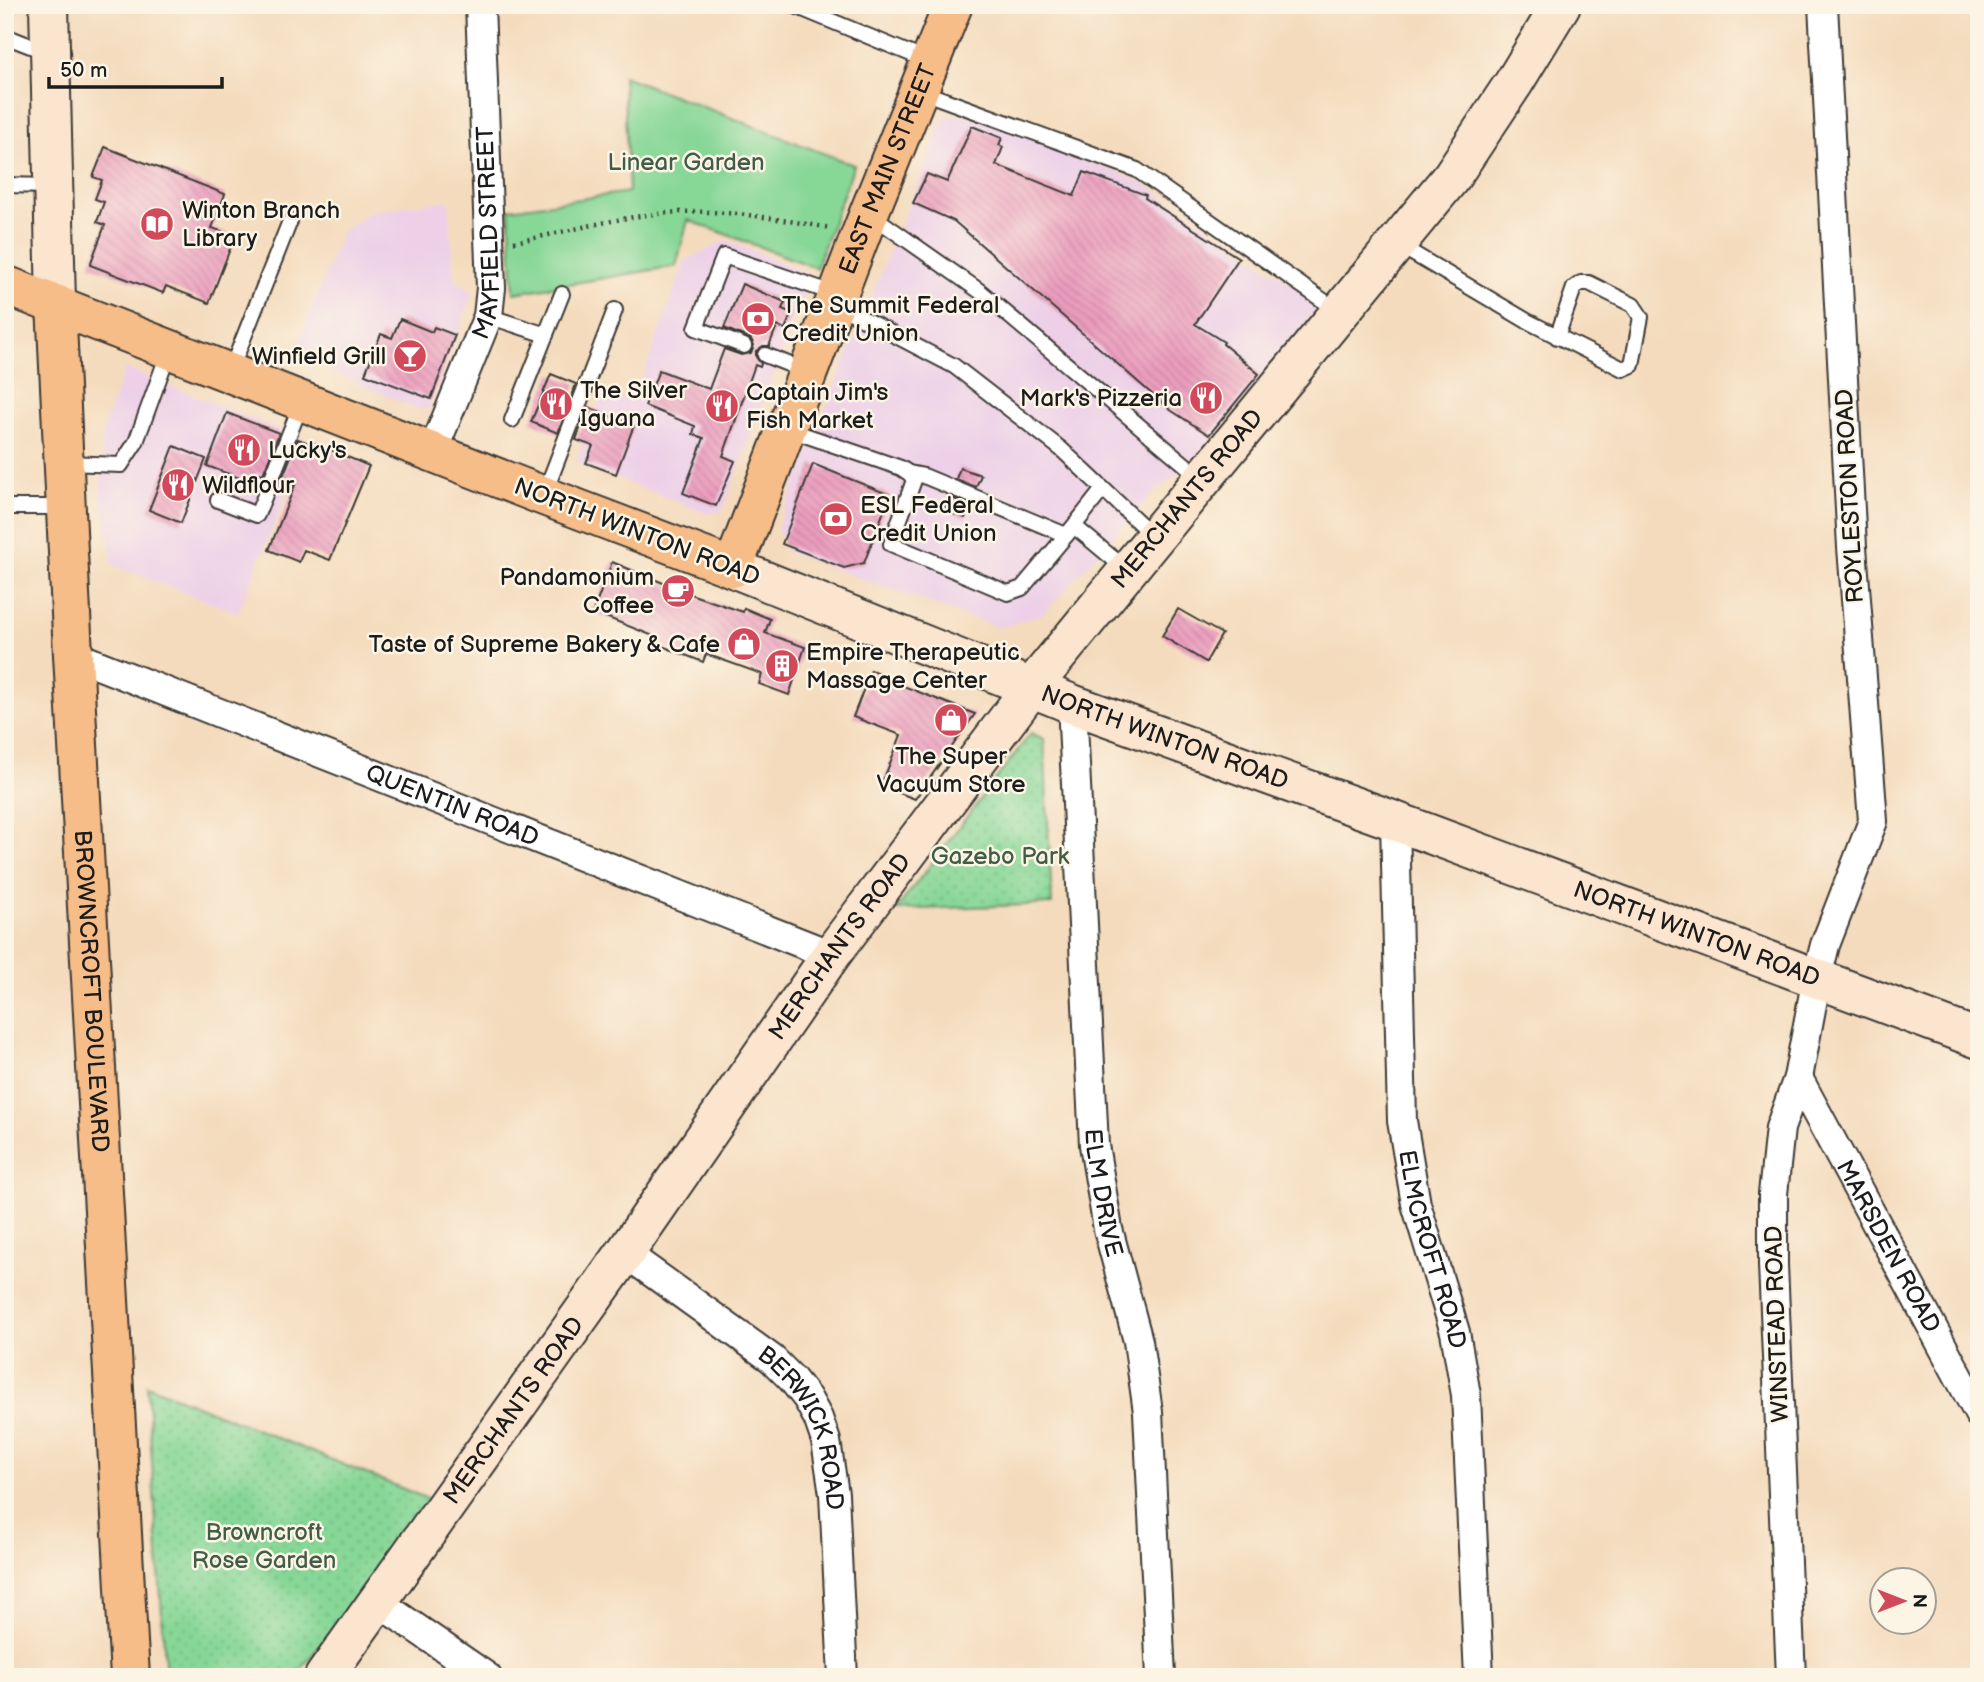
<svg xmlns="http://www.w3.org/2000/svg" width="1984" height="1682" font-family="'Balsamiq Sans',sans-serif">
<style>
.built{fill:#edd0e8}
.green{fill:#87d797;stroke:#527a5a;stroke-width:2}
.park{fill:url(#park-dots);stroke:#527a5a;stroke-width:2}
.building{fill:url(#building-back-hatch)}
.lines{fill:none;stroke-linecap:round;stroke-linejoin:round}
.lane-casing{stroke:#3c3934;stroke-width:18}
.street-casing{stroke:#3c3934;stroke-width:32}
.secondary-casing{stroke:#3c3934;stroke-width:42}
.primary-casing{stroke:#3c3934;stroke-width:42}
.path{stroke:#3c3934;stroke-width:4.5;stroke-dasharray:2 5;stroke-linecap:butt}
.lane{stroke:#fff;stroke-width:14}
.street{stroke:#fff;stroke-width:28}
.secondary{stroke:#fce5cf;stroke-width:38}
.primary{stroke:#f7bd88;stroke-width:38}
.labels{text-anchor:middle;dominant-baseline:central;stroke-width:5;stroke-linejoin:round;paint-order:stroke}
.park-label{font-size:24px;fill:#415d47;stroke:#fcf5e5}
.street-label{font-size:24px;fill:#1c1c1c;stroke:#fcf5e5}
.poi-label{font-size:24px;fill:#1c1c1c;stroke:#fcf5e5;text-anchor:start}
</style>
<defs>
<pattern id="park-dots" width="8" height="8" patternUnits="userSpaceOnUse" patternTransform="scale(1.75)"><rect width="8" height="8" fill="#87d797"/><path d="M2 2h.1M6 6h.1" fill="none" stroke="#74b882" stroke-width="1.8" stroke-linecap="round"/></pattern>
<pattern id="building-back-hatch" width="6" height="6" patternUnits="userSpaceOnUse" patternTransform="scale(1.75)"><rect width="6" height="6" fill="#eb9cbd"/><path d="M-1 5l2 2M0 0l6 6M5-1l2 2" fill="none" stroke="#c986a2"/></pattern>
</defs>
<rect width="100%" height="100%" fill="#fcf5e5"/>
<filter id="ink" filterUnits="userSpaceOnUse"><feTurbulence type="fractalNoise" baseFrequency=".0143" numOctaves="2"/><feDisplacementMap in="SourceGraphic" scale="14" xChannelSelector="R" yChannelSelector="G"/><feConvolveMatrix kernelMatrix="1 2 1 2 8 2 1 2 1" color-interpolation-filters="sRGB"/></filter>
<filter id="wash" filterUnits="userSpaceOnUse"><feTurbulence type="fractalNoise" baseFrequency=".00686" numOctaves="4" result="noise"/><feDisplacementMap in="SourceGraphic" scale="28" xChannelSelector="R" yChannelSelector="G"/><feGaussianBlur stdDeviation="1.57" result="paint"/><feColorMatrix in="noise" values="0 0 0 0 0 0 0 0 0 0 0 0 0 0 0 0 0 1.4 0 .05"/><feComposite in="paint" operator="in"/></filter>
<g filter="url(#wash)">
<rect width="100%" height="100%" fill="#f4dbbd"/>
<g class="built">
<path d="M971,114l174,70 176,120 -125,156 -42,32 -111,122 -43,14 -213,-76 -10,-23 167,-411z"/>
<path d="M449,200l5,79 19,13 -44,117h-12l-108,-47 -11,-17 44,-114 30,-20z"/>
<path d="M726,240l81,33 -4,22 -80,215 -15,4 -132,-52 27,-72 29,11 23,-56 30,-84z"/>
<path d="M125,368l183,73 -70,172 -125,-48 -13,-75 3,-61z"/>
</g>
<path class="green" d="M623,76l231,89 -38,103 -128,-48 -12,46 -162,27 -5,-84 120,-17z"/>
<g class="park">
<path d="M1031,733l13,6 8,165 -156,6z"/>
<path d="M147,1385l286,116 -138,176h-129z"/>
</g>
<g id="blocks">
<g class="building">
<path d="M972,126l30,12 -3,7 4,2 -7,18 78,31 10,-24 62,23 -1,3 94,60 -44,66 29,18 -1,2 36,30 -50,61 -40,-26 -215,-188 -41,-18 14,-29 20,8z"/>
<path d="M105,147l120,47 -13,34 23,8 -26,67 -43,-17 -3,7 -73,-28 15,-40 -8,-3 7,-20 -9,-3 7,-19 -9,-3z"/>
<path d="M742,284l43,18 -3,7 10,4 -7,16 -8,-3 -8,20h-6l-7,5v6l5,7 -1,3 -5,-2 -32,91 12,5 -19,45 -33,-13 21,-55 -11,-4 2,-8 -50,-20 14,-36 50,19 15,-40 17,6 10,-2 3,-8 -3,-6 -27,-11z"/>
<path d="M400,319l32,13 2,-5 21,8 -24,64 -66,-25 16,-40 11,4z"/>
<path d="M551,374l25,10 -18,49 -27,-11z"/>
<path d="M588,407l46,18 -18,49 -30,-11 7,-17 -17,-6z"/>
<path d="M227,413l52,20 -16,41 -6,-2 -4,11 -46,-17z"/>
<path d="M298,439l13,5 1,-2 57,24 -39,94 -26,-10 -5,12 -30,-12 26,-65 -14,-4z"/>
<path d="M174,446l32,13 -25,64 -32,-13z"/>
<path d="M813,464l77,31 -26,68 -20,5 -62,-24z"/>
<path d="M960,468l21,7 -5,12 -20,-8z"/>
<path d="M949,497l20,8 -4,13 -21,-8z"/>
<path d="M612,562l78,32 53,18 1,-4 26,11 -5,14 40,14 -16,48 -30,-11 3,-10 -56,-20 -3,8 -49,-19 2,-6 -63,-25z"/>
<path d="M1178,609l44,25 -16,28 -44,-26z"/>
<path d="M871,670l23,9 -1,3 82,32 -60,85 -34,-13 20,-51 -48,-18z"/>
</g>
</g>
</g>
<g filter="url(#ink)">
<use href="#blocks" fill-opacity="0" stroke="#3c3934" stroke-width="2"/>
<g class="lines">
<g class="lane-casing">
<g id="lane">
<path d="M793,5l135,56"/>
<path d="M5,36l41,16"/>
<path d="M920,91l217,79 201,141"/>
<path d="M5,185l45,1"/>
<path d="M870,214l111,78 220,186"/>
<path d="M1397,244l130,77 96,48 9,-4 9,-48 -8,-12 -44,-22h-8l-7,5 -17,49"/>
<path d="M835,304l119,62 107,83 92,87"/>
<path d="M488,316l58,19"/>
<path d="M744,346l-48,-18 28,-72 112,38"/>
<path d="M765,355l41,16"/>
<path d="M230,372l60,-151"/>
<path d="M512,420l50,-126"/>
<path d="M787,429l114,39 9,6 4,6 -23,64 117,49 14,-5 52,-62"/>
<path d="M66,463l55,2 15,-23 33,-91"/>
<path d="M909,473l15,3 142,59"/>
<path d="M1103,489l-29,37 54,45"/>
<path d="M544,495l71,-185"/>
<path d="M218,500l39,15 45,-113"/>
<path d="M5,507h60"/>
</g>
</g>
<g class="street-casing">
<g id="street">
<path id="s1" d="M433,451l55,-135 3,-28 -11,-283"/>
<path id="s2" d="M73,655l758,300"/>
<path id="s3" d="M1072,704l22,441 14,84 30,112 10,71 13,265"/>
<path id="s4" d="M1395,821l7,300 14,83 39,128 11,63 13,282"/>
<path id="s5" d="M1798,1078l181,336"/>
<path id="s6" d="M625,1253l147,106 20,20 15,19 11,20 8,23 8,53 9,183"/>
<path d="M378,1602l109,75"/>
<path d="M1791,1677l-18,-412v-71l7,-66 18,-50 19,-101 8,-32 48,-124 -21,-274 -29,-542"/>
</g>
</g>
<g class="secondary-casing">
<g id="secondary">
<path d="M49,5l7,299"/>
<path id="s7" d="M733,568l339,136 323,117 584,218"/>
<path id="s8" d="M324,1677l301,-424 206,-298 200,-267 421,-512 63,-95 46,-76"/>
</g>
</g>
<g class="primary-casing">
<g id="primary">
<path id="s9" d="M5,285l539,211 189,72 136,-355 84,-208"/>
<path id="s10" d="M56,304l17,351 57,1022"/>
</g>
</g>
<path class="path" d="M514,242c49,-9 102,-25 152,-29 56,-5 110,6 165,15"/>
<use href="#lane" class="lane"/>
<use href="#street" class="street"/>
<use href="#secondary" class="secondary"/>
<use href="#primary" class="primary"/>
</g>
</g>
<defs>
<g id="library-disc" transform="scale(1.75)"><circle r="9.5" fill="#d1495b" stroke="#fcf5e5"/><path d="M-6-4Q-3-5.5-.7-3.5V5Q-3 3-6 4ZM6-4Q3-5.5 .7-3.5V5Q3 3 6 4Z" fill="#fff"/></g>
<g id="bank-disc" transform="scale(1.75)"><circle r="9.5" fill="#d1495b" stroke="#fcf5e5"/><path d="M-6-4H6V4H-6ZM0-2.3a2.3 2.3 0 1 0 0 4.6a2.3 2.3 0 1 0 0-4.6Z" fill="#fff"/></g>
<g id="bar-disc" transform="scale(1.75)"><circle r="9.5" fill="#d1495b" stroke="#fcf5e5"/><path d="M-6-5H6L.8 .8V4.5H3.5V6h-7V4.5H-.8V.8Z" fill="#fff"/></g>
<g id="restaurant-disc" transform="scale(1.75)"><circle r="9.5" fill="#d1495b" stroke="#fcf5e5"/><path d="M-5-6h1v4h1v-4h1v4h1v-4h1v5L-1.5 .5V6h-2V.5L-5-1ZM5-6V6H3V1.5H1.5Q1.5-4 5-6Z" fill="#fff"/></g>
<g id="cafe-disc" transform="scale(1.75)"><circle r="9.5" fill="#d1495b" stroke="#fcf5e5"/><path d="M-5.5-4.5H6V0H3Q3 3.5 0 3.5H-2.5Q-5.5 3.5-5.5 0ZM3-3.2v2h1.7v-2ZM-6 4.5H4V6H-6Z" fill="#fff"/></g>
<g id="shop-disc" transform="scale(1.75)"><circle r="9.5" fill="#d1495b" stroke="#fcf5e5"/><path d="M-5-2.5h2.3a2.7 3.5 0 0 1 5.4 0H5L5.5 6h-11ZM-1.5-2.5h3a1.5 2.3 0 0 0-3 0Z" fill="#fff"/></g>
<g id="building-disc" transform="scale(1.75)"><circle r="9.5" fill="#d1495b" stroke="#fcf5e5"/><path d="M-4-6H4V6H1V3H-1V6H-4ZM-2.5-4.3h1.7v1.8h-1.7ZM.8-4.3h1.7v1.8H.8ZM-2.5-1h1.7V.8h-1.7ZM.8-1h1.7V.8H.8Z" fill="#fff"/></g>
</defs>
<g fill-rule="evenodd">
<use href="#library-disc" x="157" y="224"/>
<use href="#bank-disc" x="758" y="319"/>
<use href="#bar-disc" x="410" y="356"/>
<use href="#restaurant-disc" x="1206" y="398"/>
<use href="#restaurant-disc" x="556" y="404"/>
<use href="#restaurant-disc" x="722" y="406"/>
<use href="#restaurant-disc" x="244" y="450"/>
<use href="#restaurant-disc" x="178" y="485"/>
<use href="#bank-disc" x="836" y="519"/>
<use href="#cafe-disc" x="678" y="591"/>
<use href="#shop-disc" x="744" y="644"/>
<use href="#building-disc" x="782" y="666"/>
<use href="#shop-disc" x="951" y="720"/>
</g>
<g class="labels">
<g class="park-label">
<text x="686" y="162">Linear Garden</text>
<text x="1000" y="856">Gazebo Park</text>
<text x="264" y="1532">Browncroft<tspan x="264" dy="28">Rose Garden</tspan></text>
</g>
<g class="street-label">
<text stroke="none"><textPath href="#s9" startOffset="1209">EAST MAIN STREET</textPath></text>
<text stroke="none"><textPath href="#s1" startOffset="229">MAYFIELD STREET</textPath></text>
<text transform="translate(1850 496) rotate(-93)">ROYLESTON ROAD</text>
<text stroke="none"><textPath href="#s8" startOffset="1461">MERCHANTS ROAD</textPath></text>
<text transform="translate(637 532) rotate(21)">NORTH WINTON ROAD</text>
<text stroke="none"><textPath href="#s7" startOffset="464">NORTH WINTON ROAD</textPath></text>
<text stroke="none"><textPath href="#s2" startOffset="408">QUENTIN ROAD</textPath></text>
<text stroke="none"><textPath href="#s7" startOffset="1031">NORTH WINTON ROAD</textPath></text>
<text stroke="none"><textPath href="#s8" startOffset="894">MERCHANTS ROAD</textPath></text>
<text stroke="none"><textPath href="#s10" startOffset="688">BROWNCROFT BOULEVARD</textPath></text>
<text stroke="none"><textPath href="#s3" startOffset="490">ELM DRIVE</textPath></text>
<text stroke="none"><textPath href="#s5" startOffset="191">MARSDEN ROAD</textPath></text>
<text stroke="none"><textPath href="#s4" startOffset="432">ELMCROFT ROAD</textPath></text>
<text transform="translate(1777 1324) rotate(-92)">WINSTEAD ROAD</text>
<text stroke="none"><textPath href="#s8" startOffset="327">MERCHANTS ROAD</textPath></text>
<text stroke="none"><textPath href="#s6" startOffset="259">BERWICK ROAD</textPath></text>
</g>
<g class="poi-label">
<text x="182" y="210">Winton Branch<tspan x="182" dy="28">Library</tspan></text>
<text x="782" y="305">The Summit Federal<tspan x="782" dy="28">Credit Union</tspan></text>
<text x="386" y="356" text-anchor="end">Winfield Grill</text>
<text x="580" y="390">The Silver<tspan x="580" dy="28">Iguana</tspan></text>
<text x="746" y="392">Captain Jim's<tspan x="746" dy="28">Fish Market</tspan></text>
<text x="1182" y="398" text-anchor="end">Mark's Pizzeria</text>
<text x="268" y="450">Lucky's</text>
<text x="202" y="485">Wildflour</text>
<text x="860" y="505">ESL Federal<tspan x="860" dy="28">Credit Union</tspan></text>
<text x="654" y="577" text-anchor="end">Pandamonium<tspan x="654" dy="28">Coffee</tspan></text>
<text x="720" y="644" text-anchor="end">Taste of Supreme Bakery &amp; Cafe</text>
<text x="806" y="652">Empire Therapeutic<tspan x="806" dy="28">Massage Center</tspan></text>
<text x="951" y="756" text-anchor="middle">The Super<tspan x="951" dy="28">Vacuum Store</tspan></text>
</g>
</g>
<rect width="1984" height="1682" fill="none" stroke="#fcf5e5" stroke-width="28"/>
<g transform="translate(1903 1601) rotate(90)"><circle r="33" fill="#fcf5e5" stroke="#a29e95" stroke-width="2"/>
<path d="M0-5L12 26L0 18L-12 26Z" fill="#d1495b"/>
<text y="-10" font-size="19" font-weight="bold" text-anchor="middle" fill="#1c1c1c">N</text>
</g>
<path d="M49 77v10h173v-10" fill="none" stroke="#1c1c1c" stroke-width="3.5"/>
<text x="60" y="77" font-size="21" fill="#1c1c1c" stroke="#fcf5e5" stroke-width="5" paint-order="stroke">50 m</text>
</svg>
